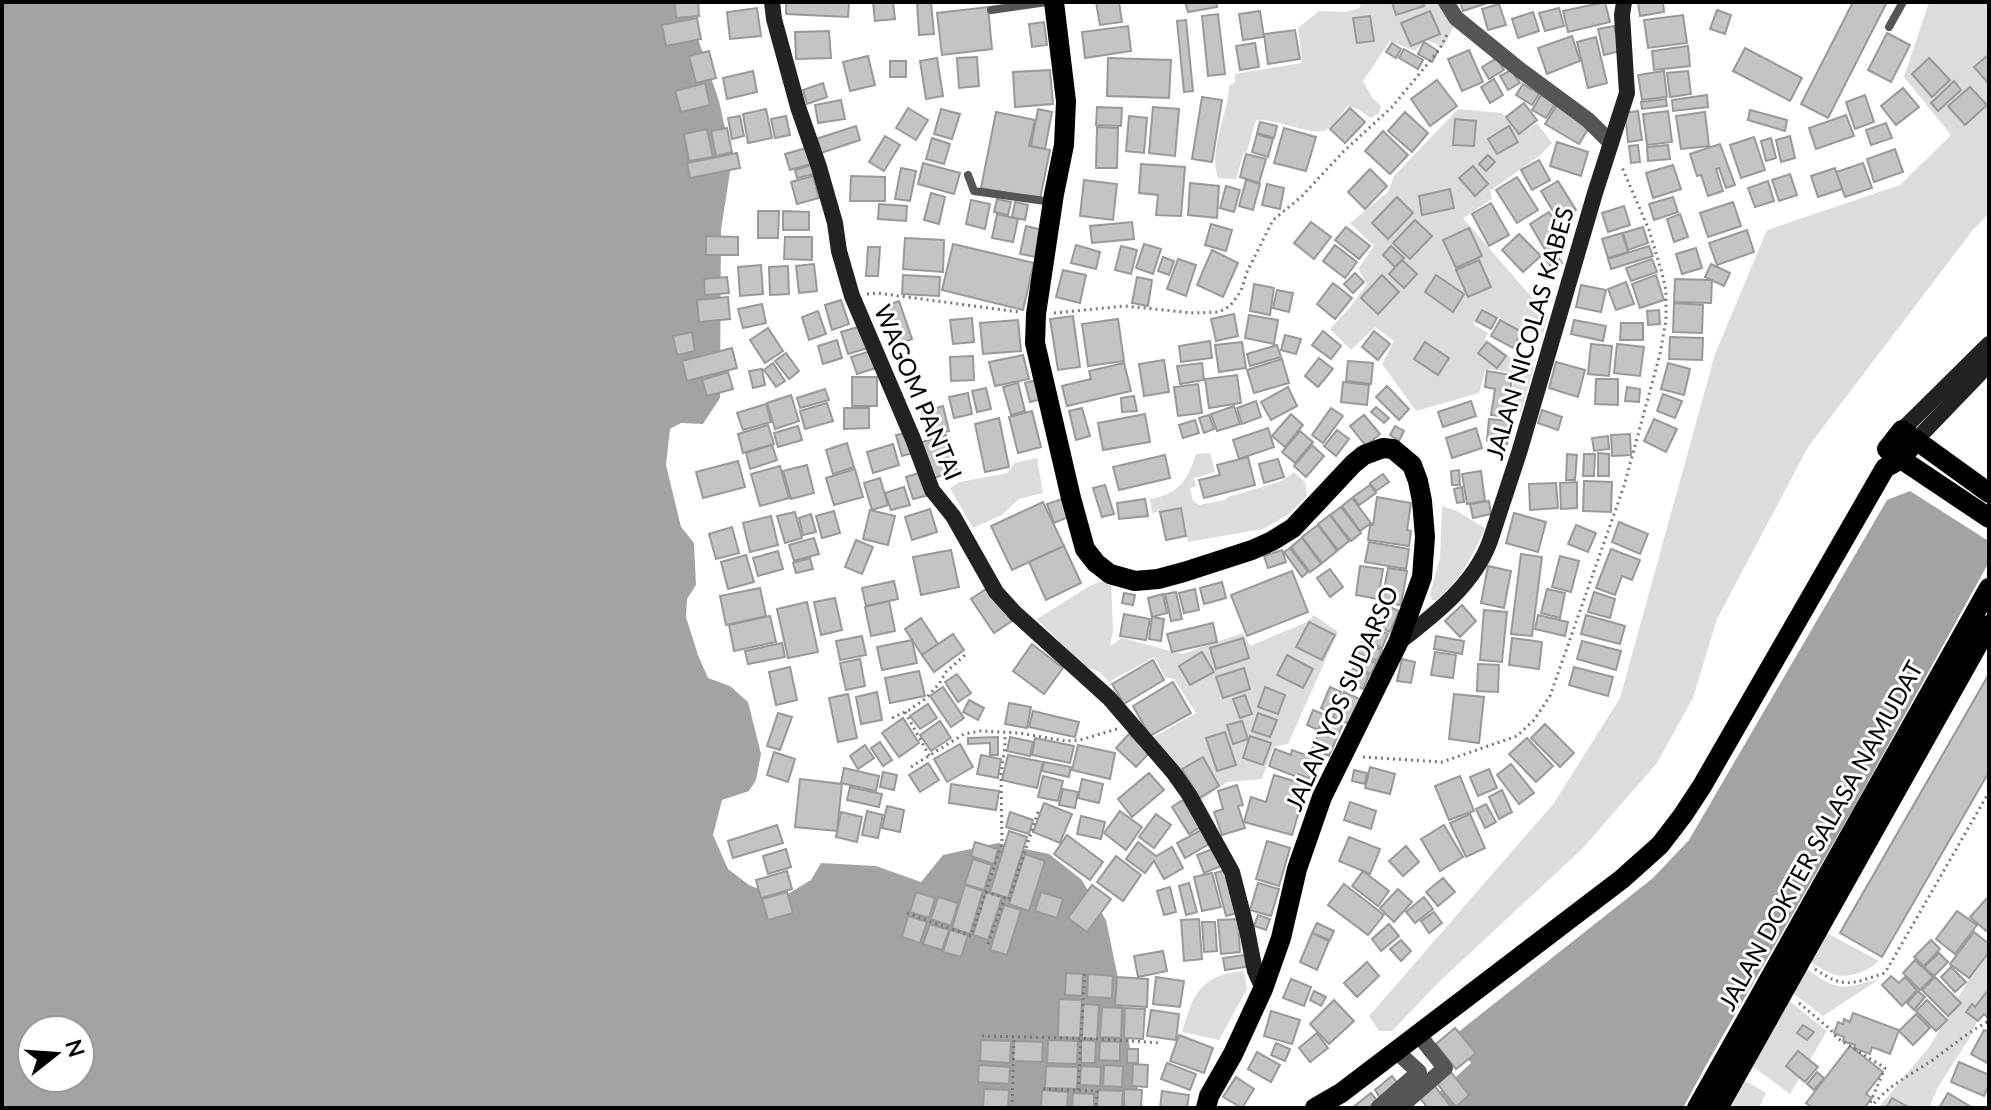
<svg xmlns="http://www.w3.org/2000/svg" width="1991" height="1110" font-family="Lato,sans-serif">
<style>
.green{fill:#dcdcdc;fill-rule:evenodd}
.water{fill:#a3a3a3;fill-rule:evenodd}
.building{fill:#c4c4c4;stroke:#999;stroke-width:2}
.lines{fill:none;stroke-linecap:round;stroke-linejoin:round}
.path{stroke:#777;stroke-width:3;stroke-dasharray:2 4;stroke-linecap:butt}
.lane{stroke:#555;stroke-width:8}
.street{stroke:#555;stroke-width:16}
.secondary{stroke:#222;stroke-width:16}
.primary{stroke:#000;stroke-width:20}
.labels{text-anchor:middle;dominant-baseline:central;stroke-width:6;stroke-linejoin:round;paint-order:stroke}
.street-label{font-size:24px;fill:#000;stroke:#fff}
</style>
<rect width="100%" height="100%" fill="#fff"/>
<g class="green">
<path d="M1361,2h31l4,13 22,-6 5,-7h20l12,22 -12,23 -17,-7 -11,11 -25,-10 -27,40 8,15 10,10 -2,7 -8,5 -14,-9 -9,-3c-6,7 -14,19 -22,24 -12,7 -51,-12 -70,-10l-9,31 -3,1 -8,27 -18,-1c-10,-26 10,-64 11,-92l6,-4v-8l66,-11 1,-5 -4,-30 21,-17 26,1 15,-4zM1370,16l4,25 -17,2 -4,-24z"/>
<path d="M1929,2h60v54l-2,-1 -13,12 15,17v129l-17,18 -164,216 -91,172 -24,79 -36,65 -75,86 -142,132 -48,50h-13l-10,-15 185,-213 66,-105 95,-344 52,-124 133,-45 51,-50 -47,-58zM1929,58l20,22 -17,16 -20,-22zM1970,87l17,18 -22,20 -16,-19z"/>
<path d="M1458,109l44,4 17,22 18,-12 15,20 -13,13 -49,35 2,8 -29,19 85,98 -5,17 -19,-1 -42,-24 -9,16 15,9 -3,6 27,19 21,2v11l-12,41 -11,-3 4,-36 -24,-4 -5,2 -6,22 -63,18 -34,-47 12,-23 -19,-14 -24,23 -21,-21 21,-23 16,-22 -9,-15 16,-23 -24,-23 38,-31 6,-16zM1397,197l16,16 -24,26 -17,-16zM1479,260l12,27 -22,10 -13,-27zM1436,276l28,18 -11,17 -28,-18zM1425,342l24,16 -11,17 -24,-16z"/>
<path d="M1210,453l5,19 -21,6 2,8 -6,2 3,13 6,4 26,-5 3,-3 54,-16 12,-9 11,10 2,14 -18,18 -26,15 -75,13 -6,-35 -30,6 -2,-14c29,-5 37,-18 46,-45z"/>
<path d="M1037,458l6,35 -24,6 -17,16 -29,13 -23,-40 10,-6 47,-9 8,-10z"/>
<path d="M1442,506l15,5 28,17c-11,26 -27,56 -50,73l-3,-1 -2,-6 10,-36z"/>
<path d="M1111,578l2,53 -3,15 12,-8 60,16 61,-21 7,13 57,-24 7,-7 24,17 -50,112 -15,3 -11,32 -35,3 -29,21 -46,-65 44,-25 -22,-34 -9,-2 -11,-20 -45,25 -9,-10 -16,-6 -47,-47 54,-34z"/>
<path d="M1827,933l52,28c-10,10 -31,18 -44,14 -9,-3 -17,-9 -25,-13z"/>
<path d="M1989,945v50l-20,44 -30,46 -10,23h-51l52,-62z"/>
<path d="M1807,969c14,10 26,20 44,17 10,-1 17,-6 27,-6l-55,36 -30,-23z"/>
<path d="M1244,971l3,18 -28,51 -37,-8c11,-39 19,-57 62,-61z"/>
<path d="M1787,999l40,32 -37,63 -42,-31z"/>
<path d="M1740,1078l26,15 -7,15h-34z"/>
</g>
<g class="water">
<path d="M2,2h689l5,31 23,68 13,58 -11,71 -1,168 -17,26 -22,-1 -11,6 -4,36 15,62 13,16 2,42 -9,14 -1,18 12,38 10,23 22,8 18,16 13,52 -5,26 -7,11 -27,9 -9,35 15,34 21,16 32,13 30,-18 10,-17 55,3 45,16 22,-27 55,-12 51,11 32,25 25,41 19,92 7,53 11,43h-1141zM32,1030h48v48h-48z"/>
<path d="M1910,491l77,49 2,22 -136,247 -148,258 -22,41h-261l49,-45 -19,-26 201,-159 36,-38 198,-340z"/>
</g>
<g class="building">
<path d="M675,2h23l1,14 -23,2z"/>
<path d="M786,2h63l-1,15 -62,-3z"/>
<path d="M873,2h20l2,17 -20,2z"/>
<path d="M917,2h14l3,32 -15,1z"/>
<path d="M1096,2h23l3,20 -22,3z"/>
<path d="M1185,2h31l1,5 -29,5z"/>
<path d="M1392,2h31l1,4 -28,9z"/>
<path d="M1460,2h31l-28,9z"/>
<path d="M1605,2l5,20 -42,10 -5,-21z"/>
<path d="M1638,2h25l1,10 -24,4z"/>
<path d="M1853,2h34l-59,116 -27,-14z"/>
<path d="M1499,4l7,21 -18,5 -6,-21z"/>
<path d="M988,7l4,42 -50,6 -5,-42z"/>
<path d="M757,8l4,28 -31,3 -3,-27z"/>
<path d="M1559,8l5,18 -19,5 -6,-18z"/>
<path d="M1717,10l14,5 -6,19 -15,-5z"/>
<path d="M1260,11l4,26 -21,3 -4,-26z"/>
<path d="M1430,11l10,23 -29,12 -10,-23z"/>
<path d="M1533,12l6,19 -21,7 -6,-19z"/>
<path d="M1218,14l7,60 -17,2 -6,-60z"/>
<path d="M1683,15l4,28 -39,5 -4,-28z"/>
<path d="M1370,16l4,25 -17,2 -4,-25z"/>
<path d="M697,18l4,21 -35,7 -4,-21z"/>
<path d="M1186,20l7,71 -9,1 -7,-71z"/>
<path d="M1044,22l3,23 -15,2 -3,-23z"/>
<path d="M1128,26l3,25 -46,7 -3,-26z"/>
<path d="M1614,26l6,25 -16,4 -6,-26z"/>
<path d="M1295,30l5,29 -32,5 -4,-30z"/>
<path d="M829,31l2,27 -35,1 -1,-27z"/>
<path d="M1887,33l23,12 -19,37 -23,-12z"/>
<path d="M1572,36l8,25 -33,13 -9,-26z"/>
<path d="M1596,37l11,46 -19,5 -11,-46z"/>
<path d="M1424,42l14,9 -6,11 -14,-8z"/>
<path d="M1255,43l4,24 -19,3 -4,-24z"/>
<path d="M1392,43l9,6 -5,9 -10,-6z"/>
<path d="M1688,46l2,20 -36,4 -2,-19z"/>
<path d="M1745,48l57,30 -12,23 -57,-30z"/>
<path d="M1404,49l19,11 -5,9 -19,-11z"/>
<path d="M1469,50l14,32 -21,9 -14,-32z"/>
<path d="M709,51l7,27 -20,5 -7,-27z"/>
<path d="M1988,55l1,1v28l-15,-17z"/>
<path d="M868,56l7,29 -25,6 -7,-29z"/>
<path d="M977,57l2,29 -20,2 -2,-30z"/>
<path d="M937,58l6,38 -17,3 -6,-38z"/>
<path d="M1108,58l63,2 -2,38 -62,-2z"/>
<path d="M1497,58l7,12 -15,9 -7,-12z"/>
<path d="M1929,58l21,22 -18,17 -20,-23z"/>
<rect x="890" y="61" width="16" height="16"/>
<path d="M1050,70l3,34 -38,3 -2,-35z"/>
<path d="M1511,70l9,13 -12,7 -8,-14z"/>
<path d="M753,71l4,21 -30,7 -4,-21z"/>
<path d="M1664,71l3,26 -25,3 -4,-25z"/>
<path d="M1688,71l3,23 -21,3 -3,-24z"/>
<path d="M1494,79l9,16 -13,8 -9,-16z"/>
<path d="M1437,80l20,26 -27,20 -19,-27z"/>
<path d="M1954,81l7,9 -23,21 -7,-8z"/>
<path d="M705,83l5,22 -29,7 -6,-21z"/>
<path d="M823,83l4,14 -20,7 -4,-14z"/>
<path d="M1523,84l16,10 -7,11 -16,-10z"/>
<path d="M1970,87l17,18 -22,20 -17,-19z"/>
<path d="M1903,88l16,19 -23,18 -15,-19z"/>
<path d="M1541,95l14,9 -9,14 -14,-8z"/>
<path d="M1707,95l1,12 -35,4 -1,-11z"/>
<path d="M1865,95l9,27 -19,7 -9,-27z"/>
<path d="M1202,97l20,3 -10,62 -20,-3z"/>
<path d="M1666,99l1,7 -25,3 -1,-7z"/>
<path d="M841,100l4,19 -27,4 -3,-18z"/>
<path d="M1524,103l13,17 -18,14 -13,-17z"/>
<path d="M1557,105l33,21 -11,18 -34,-20z"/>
<path d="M1097,107l25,1 -1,18 -25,-1z"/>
<path d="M1153,107l26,2 -4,47 -26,-3z"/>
<path d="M908,108l20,12 -12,20 -20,-12z"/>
<path d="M1350,108l15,14 -20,21 -15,-14z"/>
<path d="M766,109l6,29 -24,5 -5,-29z"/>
<path d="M941,109l19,5 -8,25 -18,-5z"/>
<path d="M1038,109l14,3 -7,37 -14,-3z"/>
<path d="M1750,110l37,10 -2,11 -37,-11z"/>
<path d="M1638,111l4,29 -14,2 -3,-29z"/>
<path d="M1668,111l4,31 -25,3 -4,-31z"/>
<path d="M996,112l39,8 -6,26 21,4 -10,49 -59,-11z"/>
<path d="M1405,112l23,21 -16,19 -24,-21z"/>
<path d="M1705,112l4,34 -28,3 -5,-33z"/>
<path d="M1846,115l8,21 -38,13 -7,-21z"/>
<path d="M740,116l4,20 -12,3 -4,-21z"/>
<path d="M786,116l4,19 -15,3 -4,-19z"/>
<path d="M1129,116l18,2 -3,35 -18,-2z"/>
<path d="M1455,119l21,2 -2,25 -21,-1z"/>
<path d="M1260,122l17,4 -3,12 -17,-5z"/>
<path d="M1886,123l6,15 -21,7 -5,-15z"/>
<path d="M856,126l4,14 -39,13 -5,-14z"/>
<path d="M1509,126l9,16 -21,12 -9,-15z"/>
<path d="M1097,127l21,1 -1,40h-21z"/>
<path d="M727,128l5,24 -16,4 -5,-25z"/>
<path d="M1284,128l32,9 -10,34 -32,-8z"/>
<path d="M707,129l6,28 -24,4 -5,-27z"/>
<path d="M1383,131l25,24 -18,19 -25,-23z"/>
<path d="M1257,134l16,5 -5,18 -16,-5z"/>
<path d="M885,136l15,9 -16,26 -15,-9z"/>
<path d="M1790,136l5,22 -14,4 -5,-22z"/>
<path d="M1754,137l11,33 -24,8 -11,-33z"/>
<path d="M932,138l18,6 -6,20 -18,-5z"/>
<path d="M1771,138l5,20 -10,3 -5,-20z"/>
<path d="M1557,142l31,10 -7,24 -31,-10z"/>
<path d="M1720,144l15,41 -9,3 -7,-20 -3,1 7,22 -15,5 -7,-21 -4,1 -7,-22z"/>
<path d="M1638,145l2,17 -9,1 -2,-17z"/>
<path d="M1668,145l2,14 -22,2 -1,-14z"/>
<path d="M806,148l5,16 -21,6 -5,-16z"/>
<path d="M1895,149l8,23 -29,10 -7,-23z"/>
<path d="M737,153l3,15 -50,10 -3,-15z"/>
<path d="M1246,154l20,5 -7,24 -19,-6z"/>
<path d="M1488,155l7,7 -9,9 -7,-7z"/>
<path d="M1539,160l11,20 -18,10 -11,-20z"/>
<path d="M923,163l37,10 -6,21 -36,-10z"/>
<path d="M1863,163l9,25 -27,9 -9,-25z"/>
<path d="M1141,164l44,3 -4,49 -25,-1 2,-20 -19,-2z"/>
<path d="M812,165l2,9 -17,4 -2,-8z"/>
<path d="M1673,165l8,24 -28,9 -7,-25z"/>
<path d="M1473,166l15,18 -13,12 -16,-18z"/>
<path d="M901,168l15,3 -6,30 -15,-2z"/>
<path d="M1835,168l7,21 -24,8 -7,-21z"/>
<path d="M1370,169l17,17 -22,23 -17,-17z"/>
<path d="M1790,174l7,21 -18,6 -7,-21z"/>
<path d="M813,176l6,22 -22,6 -6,-22z"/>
<path d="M851,176l34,1v24h-35z"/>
<path d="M1517,177l21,33 -21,13 -21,-33z"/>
<path d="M1084,180l33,4 -4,36 -33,-4z"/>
<path d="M1246,180l14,4 -7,26 -14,-4z"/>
<path d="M1558,181l18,29 -17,11 -18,-30z"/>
<path d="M1768,181l6,20 -19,6 -7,-19z"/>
<path d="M1190,183l29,3 -2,32 -29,-3z"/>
<path d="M1267,184l17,4 -4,21 -18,-4z"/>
<path d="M1226,186l14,4 -6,22 -14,-4z"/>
<path d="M1450,189l4,19 -32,7 -3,-19z"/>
<path d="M931,193l14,4 -6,27 -15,-4z"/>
<path d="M1397,197l16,16 -25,26 -16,-16z"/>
<path d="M1673,197l5,15 -24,8 -5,-16z"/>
<path d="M997,199l14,3 -3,13 -14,-3z"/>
<path d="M971,200l19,4 -5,25 -19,-5z"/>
<path d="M1015,202l13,3 -3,15 -13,-3z"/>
<path d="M1733,202l8,24 -33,11 -8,-24z"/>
<path d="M1491,203l18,32 -20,11 -17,-32z"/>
<path d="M879,204l28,2 -1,15 -28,-2z"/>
<path d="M1624,206l6,19 -22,7 -6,-19z"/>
<path d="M758,211h21l-1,27h-20z"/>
<path d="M783,211l26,1v18h-26z"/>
<path d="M1549,212l18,29 -20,12 -17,-29z"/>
<path d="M997,214l21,5 -5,23 -21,-4z"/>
<path d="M1680,214l8,23 -14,5 -7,-23z"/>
<path d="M1415,220l17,16 -22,23 -17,-16z"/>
<path d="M1132,222l2,17 -42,4 -2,-17z"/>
<path d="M1311,222l20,15 -17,22 -20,-16z"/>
<path d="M1211,224l21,6 -6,21 -21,-6z"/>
<path d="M1026,226l17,4 -6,27 -17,-3z"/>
<path d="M1346,227l24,19 -11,13 -24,-19z"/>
<path d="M1643,227l5,16 -20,7 -5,-17z"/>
<path d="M1469,228l13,28 -26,12 -13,-28z"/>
<path d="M1747,230l7,22 -37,13 -8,-22z"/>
<path d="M1622,233l6,19 -20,6 -6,-19z"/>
<path d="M1519,234l22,22 -18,16 -21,-22z"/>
<path d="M706,236l32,1v18h-32z"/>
<path d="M785,237h27v23l-28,-1z"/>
<path d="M905,238l39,2 -1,32 -40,-3z"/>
<path d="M953,244l81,19 -11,47 -81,-20z"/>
<path d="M1144,244l17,5 -8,25 -17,-6z"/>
<path d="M1076,245l24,7 -4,17 -25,-6z"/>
<path d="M1335,245l22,17 -12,16 -22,-17z"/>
<path d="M1121,246l16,4 -6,24 -16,-4z"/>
<path d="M1391,246l13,12 -9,9 -12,-12z"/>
<path d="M1649,246l4,10 -42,13 -3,-10z"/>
<path d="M868,247h12l-2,29h-12z"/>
<path d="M1696,248l6,20 -20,6 -6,-20z"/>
<path d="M1212,250l26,13 -15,34 -26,-12z"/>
<path d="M1555,253l7,10 -8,7 -8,-10z"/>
<path d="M1163,257l11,4 -5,14 -11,-4z"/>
<path d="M1178,259l18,6 -10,31 -19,-7z"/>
<path d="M1652,259l5,13 -26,9 -5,-13z"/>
<path d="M1402,260l15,14 -13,14 -15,-14z"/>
<path d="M1479,260l12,27 -23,10 -12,-27z"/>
<path d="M814,264l3,27 -18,2 -3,-27z"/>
<path d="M1711,264l19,9 -6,13 -19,-9z"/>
<path d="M761,265l2,29 -23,2 -2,-29z"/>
<path d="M788,266l1,28 -19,1 -1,-28z"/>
<path d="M1063,270l23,5 -6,28 -24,-6z"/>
<path d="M1355,273l9,9 -11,11 -9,-9z"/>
<path d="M903,275l37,2 -1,19 -37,-2z"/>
<path d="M1382,275l17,17 -21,22 -17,-16z"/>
<path d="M1436,275l28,19 -11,18 -28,-20z"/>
<path d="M1656,275l8,25 -24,8 -8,-24z"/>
<path d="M727,277l2,16 -24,2 -1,-16z"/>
<path d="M1137,277l15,3 -4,26 -16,-3z"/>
<path d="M1675,279l37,1 -1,23 -37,-1z"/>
<path d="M1626,282l8,22 -18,6 -8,-21z"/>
<path d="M1333,283l19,15 -17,21 -18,-15z"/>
<path d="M1254,284l20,4 -4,27 -20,-4z"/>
<path d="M1581,285l25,5 -5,22 -25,-5z"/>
<path d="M1277,290l16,3 -4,19 -16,-4z"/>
<path d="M728,297l2,22 -31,3 -2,-22z"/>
<path d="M841,300l8,24 -17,6 -7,-25z"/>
<path d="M899,301l13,38 -19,7 -13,-38z"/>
<path d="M1674,303l29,2 -1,28 -29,-1z"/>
<path d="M762,304l4,19 -23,5 -5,-19z"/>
<path d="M1482,310l15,8 -6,11 -15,-8z"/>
<path d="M1659,310l1,14 -12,1 -1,-14z"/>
<path d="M818,311l8,23 -17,6 -7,-23z"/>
<path d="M1234,314l4,22 -22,5 -5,-22z"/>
<path d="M1249,315l29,5 -4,24 -29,-6z"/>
<path d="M1073,316l7,51 -22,3 -8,-51z"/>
<path d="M972,318l2,24 -21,2 -3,-24z"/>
<path d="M1118,319l6,42 -36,5 -6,-42z"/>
<path d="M1018,320l3,31 -38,3 -3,-31z"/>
<path d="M1500,320l22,12 -9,16 -22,-12z"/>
<path d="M1574,320l32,6 -3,15 -32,-7z"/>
<path d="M1621,323h22v17h-23z"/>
<path d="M861,326l7,22 -20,6 -7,-22z"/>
<path d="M768,328l15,23 -18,12 -15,-23z"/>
<path d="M1323,331l18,15 -10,13 -19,-14z"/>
<path d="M1374,331l16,13 -12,16 -16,-13z"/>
<path d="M692,332l3,19 -18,4 -4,-19z"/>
<path d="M1285,335l16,4 -5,15 -15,-4z"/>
<path d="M1670,337l33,1 -1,22 -33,-1z"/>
<path d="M837,340l5,18 -19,6 -5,-18z"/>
<path d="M1210,341l2,17 -31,4 -2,-16z"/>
<path d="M1242,342l4,26 -27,4 -4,-27z"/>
<path d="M1425,342l24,16 -11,17 -24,-16z"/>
<path d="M1487,342l19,14 -9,12 -19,-15z"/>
<path d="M1591,344l21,2 -3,30 -21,-2z"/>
<path d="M1617,344l27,3 -4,29 -26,-3z"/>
<path d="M1277,345l4,12 -31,9 -3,-12z"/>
<path d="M732,348l5,20 -50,13 -5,-20z"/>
<path d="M871,351l5,17 -19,6 -6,-17z"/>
<path d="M786,353l13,18 -10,8 -14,-18z"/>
<path d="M1023,355l6,24 -34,7 -6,-24z"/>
<path d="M973,356l1,24 -23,1 -1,-24z"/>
<path d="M1319,358l14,11 -15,18 -13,-11z"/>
<path d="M1282,359l7,24 -35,10 -7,-23z"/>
<path d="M1164,360l5,32 -25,4 -5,-32z"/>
<path d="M1348,361l25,2 -2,21 -25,-3z"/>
<path d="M1556,362l29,8 -7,27 -29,-9z"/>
<path d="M773,363l12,18 -9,6 -12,-17z"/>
<path d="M1124,363l7,28 -64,15 -5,-20 29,-7 -2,-8z"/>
<path d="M1202,363l2,17 -24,4 -3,-18z"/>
<path d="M1668,363l22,6 -6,26 -23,-6z"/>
<path d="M762,369l3,16 -12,3 -4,-17z"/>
<path d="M1487,371l25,4 -5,42 -16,-2 4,-26 -10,-2z"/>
<path d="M728,372l5,17 -26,7 -5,-16z"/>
<path d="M1237,375l4,28 -32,5 -4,-29z"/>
<rect x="852" y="377" width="25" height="29"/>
<path d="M1040,379l5,19 -15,4 -5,-19z"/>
<path d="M1596,379h22v26l-23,-1z"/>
<path d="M1343,382l26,3 -2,20 -26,-3z"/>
<path d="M1018,383l7,28 -14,4 -8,-28z"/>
<path d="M1198,384l4,29 -24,3 -4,-29z"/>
<path d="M1387,386l22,23 -10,11 -23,-23z"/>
<path d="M1288,387l9,19 -26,14 -10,-18z"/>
<path d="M1627,387l13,2 -1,13 -14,-1z"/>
<path d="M986,388l5,21 -14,3 -5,-21z"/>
<path d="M825,389l4,11 -29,8 -3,-10z"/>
<path d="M968,393l4,21 -18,4 -5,-21z"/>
<path d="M1663,394l19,7 -7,17 -18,-7z"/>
<path d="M791,395l8,26 -24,8 -8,-26z"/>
<path d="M1134,396l3,15 -15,1 -1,-14z"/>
<path d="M1256,401l5,16 -19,7 -5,-16z"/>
<path d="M1471,401l5,15 -33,11 -5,-15z"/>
<path d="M827,403l6,18 -28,8 -5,-18z"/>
<path d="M766,404l5,18 -28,8 -6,-17z"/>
<path d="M943,406l6,25 -20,5 -7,-24z"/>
<path d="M1234,406l6,18 -23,7 -6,-17z"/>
<path d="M1376,407l13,11 -5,5 -13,-11z"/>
<path d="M844,408h25v20l-25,1z"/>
<path d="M1082,408l8,28 -14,4 -7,-29z"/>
<path d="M1331,408l12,8 -20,27 -11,-8z"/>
<path d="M1542,410l20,7 -4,13 -20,-7z"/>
<path d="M1032,411l9,36 -23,6 -9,-36z"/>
<path d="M1145,414l5,28 -47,8 -5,-27z"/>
<path d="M1291,414l12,11 -18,22 -13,-11z"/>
<path d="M1209,415l5,14 -10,4 -5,-15z"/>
<path d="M1364,415l16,19 -14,12 -16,-20z"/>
<path d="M999,418l10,49 -24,5 -10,-48z"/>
<path d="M1489,419l21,2 -3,23 -20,-3z"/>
<path d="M1654,419l23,10 -11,23 -22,-11z"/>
<path d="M1195,420l4,13 -16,5 -4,-13z"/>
<path d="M768,425l6,19 -31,9 -5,-19z"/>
<path d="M798,426l4,14 -24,7 -4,-14z"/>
<path d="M1395,426l9,5 -5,10 -9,-6z"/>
<path d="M1268,428l6,19 -35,12 -6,-19z"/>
<path d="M1476,428l6,20 -30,10 -6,-20z"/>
<path d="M1337,430l12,9 -13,17 -12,-10z"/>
<path d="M1300,431l13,11 -18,21 -13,-11z"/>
<path d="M905,433l7,20 -10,3 -6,-21z"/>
<path d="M1630,434l1,21 -19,1 -1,-21z"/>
<path d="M946,435l11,36 -27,8 -11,-36z"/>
<path d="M1608,436l1,13 -15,2 -2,-13z"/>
<path d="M847,443l7,24 -21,7 -7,-24z"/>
<path d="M893,444l6,21 -26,8 -6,-21z"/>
<path d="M772,445l5,15 -27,9 -4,-16z"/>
<path d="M1312,445l12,11 -18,21 -12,-11z"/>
<path d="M1598,453l11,1v22h-11z"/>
<path d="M1567,454l10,1 -2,25h-9z"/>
<path d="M1584,454h11l-1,22h-11z"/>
<path d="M1165,455l5,23 -51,12 -6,-23z"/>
<path d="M1248,457l7,28 -51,13 -5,-18 21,-5 -3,-10z"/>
<path d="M1278,459l6,18 -20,6 -5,-19z"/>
<path d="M738,461l7,26 -42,11 -7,-26z"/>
<path d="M807,465l7,28 -23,6 -8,-28z"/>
<path d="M780,466l9,32 -29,8 -9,-32z"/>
<path d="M855,469l8,28 -29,8 -8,-27z"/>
<path d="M1459,470l1,15h-8l-1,-14z"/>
<path d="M1481,471l4,30 -18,3 -5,-30z"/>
<path d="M922,472l7,23 -16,4 -7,-22z"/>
<path d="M1383,474l6,8 -13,9 -6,-8z"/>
<path d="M880,478l8,27 -16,5 -8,-27z"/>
<path d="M1584,481l28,1 -1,30 -28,-1z"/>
<path d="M1577,482v26l-16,1 -1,-26z"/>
<path d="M1556,483l2,25 -28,2 -1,-26z"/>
<path d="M1105,485l9,29 -12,3 -9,-29z"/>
<path d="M1370,485l6,8 -17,12 -6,-8z"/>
<path d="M904,487l6,18 -19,5 -6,-17z"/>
<path d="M1462,487l2,15 -7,1 -3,-14z"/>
<path d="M1377,497l34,6 -4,27 4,1 -2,15 -41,-6 2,-15h3z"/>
<path d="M1065,498l6,18 -17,7 -7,-19z"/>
<path d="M1352,498l19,25 -11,8 -18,-25z"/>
<path d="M1145,499l3,17 -29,3 -2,-16z"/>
<path d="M1489,501l2,13 -18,4 -3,-14z"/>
<path d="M1043,502l21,44 -52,24 -21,-44z"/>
<path d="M1341,507l20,26 -10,8 -21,-26z"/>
<path d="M1181,508l5,28 -20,4 -6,-28z"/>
<path d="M930,509l7,23 -25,8 -7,-23z"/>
<path d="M870,510l25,6 -7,29 -25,-6z"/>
<path d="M834,511l6,22 -18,5 -6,-22z"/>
<path d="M795,512l7,26 -17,5 -8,-27z"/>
<path d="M1514,513l32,9 -8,30 -32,-9z"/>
<path d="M811,514l5,18 -13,3 -4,-17z"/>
<path d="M1330,515l19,26 -11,9 -20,-26z"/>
<path d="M771,516l7,29 -28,7 -7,-29z"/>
<path d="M1619,522l29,12 -8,20 -28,-12z"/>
<path d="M1318,525l19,26 -15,12 -20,-26z"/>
<path d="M1576,525l20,8 -8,19 -20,-8z"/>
<path d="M732,527l7,26 -23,6 -7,-25z"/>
<path d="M814,538l5,16 -25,7 -5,-16z"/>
<path d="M1302,538l19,26 -11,8 -19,-25z"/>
<path d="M856,540l17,7 -11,27 -17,-7z"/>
<path d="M1369,542l40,7 -3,20 -41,-7z"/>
<path d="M1064,546l17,37 -35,17 -17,-38z"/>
<path d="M1290,548l18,24 -6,5 -18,-25z"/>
<path d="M1611,549l29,11 -8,20 -10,-4 -7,19 -19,-7z"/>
<path d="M951,550l8,37 -38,8 -8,-38z"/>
<path d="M1282,550l4,12 -18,6 -4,-12z"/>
<path d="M778,551l5,18 -25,7 -5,-18z"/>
<path d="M1521,554l21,3 -10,79 -21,-2z"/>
<path d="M746,555l8,27 -26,7 -7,-27z"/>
<path d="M1560,556l19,5 -8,31 -19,-5z"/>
<path d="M810,558l3,11 -17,4 -3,-10z"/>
<path d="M1360,566l23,3 -5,30 -22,-4z"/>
<path d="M1488,566l23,5 -7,37 -23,-5z"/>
<path d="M1388,568l19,3 -6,34 -19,-3z"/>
<path d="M1330,569l13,18 -13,10 -13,-19z"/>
<path d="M1292,571l16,41 -61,24 -16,-41z"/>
<path d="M894,581l4,18 -32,7 -4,-18z"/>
<path d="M1222,582l4,16 -22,6 -4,-16z"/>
<path d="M989,587l23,34 -18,12 -23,-34z"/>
<path d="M760,588l6,28 -40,9 -6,-29z"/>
<path d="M1195,589l4,21 -15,3 -5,-20z"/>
<path d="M1547,589l18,4 -5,25 -19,-5z"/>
<path d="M1176,592l6,27 -11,2 -6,-27z"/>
<path d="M1594,592l21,7 -5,19 -22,-6z"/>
<path d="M1124,593l11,2 -2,10 -11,-2z"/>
<path d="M1163,594l4,19 -15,4 -4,-19z"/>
<path d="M835,598l7,32 -21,5 -7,-33z"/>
<path d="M889,601l6,30 -24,5 -6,-29z"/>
<path d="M807,602l11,50 -30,6 -11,-49z"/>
<path d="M1383,604l16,7 -9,21 -16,-7z"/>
<path d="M1462,605l14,16 -16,16 -15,-16z"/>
<path d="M1484,610l23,2 -5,50 -22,-2z"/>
<path d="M1124,614l26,5 -4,21 -26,-4z"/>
<path d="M1538,615l30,7 -3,14 -30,-7z"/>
<path d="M1586,615l39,11 -5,18 -39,-10z"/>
<path d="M770,616l6,26 -42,9 -5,-26z"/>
<path d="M1152,617l12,2 -3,22 -12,-2z"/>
<path d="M921,618l17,26 -16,11 -17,-26z"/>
<path d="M1309,622l26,13 -13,25 -26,-13z"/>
<path d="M1213,623l4,19 -45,10 -5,-18z"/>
<path d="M1371,626l17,8 -6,14 -17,-7z"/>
<path d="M953,634l11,16 -30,22 -12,-17z"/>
<path d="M862,636l4,19 -26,5 -4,-19z"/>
<path d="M1436,636l28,5 -2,13 -28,-5z"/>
<path d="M1243,638l6,20 -33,11 -6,-21z"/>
<path d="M1512,638l30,4 -3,27 -30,-4z"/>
<path d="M912,640l5,23 -35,7 -5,-23z"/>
<path d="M1582,641l39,10 -5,19 -39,-11z"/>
<path d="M1362,642l20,8 -5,11 -20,-8z"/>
<path d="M782,643l3,14 -37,7 -3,-13z"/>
<path d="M1032,644l31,24 -19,26 -31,-23z"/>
<path d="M1202,652l12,20 -24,13 -11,-19z"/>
<path d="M1435,652l21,3 -3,23 -22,-3z"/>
<path d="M1287,655l26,14 -10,19 -26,-13z"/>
<path d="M1357,655l19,8 -5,11 -19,-8z"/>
<path d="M860,659l5,27 -19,4 -6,-27z"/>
<path d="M1402,659l13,3 -4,21 -14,-2z"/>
<path d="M1153,660l11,20 -40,24 -12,-20z"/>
<path d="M1478,664l21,1 -1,27 -21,-1z"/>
<path d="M790,667l7,33 -21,5 -7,-33z"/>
<path d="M1574,667l39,10 -5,19 -39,-11z"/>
<path d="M1244,668l6,21 -27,9 -7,-21z"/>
<path d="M1353,668l16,7 -6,14 -16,-7z"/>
<path d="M919,671l6,25 -35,7 -5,-25z"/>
<path d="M957,674l14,19 -13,9 -13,-20z"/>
<path d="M1989,674v98l-107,185 -42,-24z"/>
<path d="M1173,682l18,31 -41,23 -17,-30z"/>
<path d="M943,687l21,31 -13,9 -21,-31z"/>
<path d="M1265,687l20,8 -7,19 -20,-7z"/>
<path d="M1330,687l11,5 -10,21 -10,-5z"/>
<path d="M877,692l5,28 -21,4 -5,-27z"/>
<path d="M1344,692l18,8 -11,25 -18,-8z"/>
<path d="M848,694l9,44 -19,4 -9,-44z"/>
<path d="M1454,694l30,3 -5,46 -30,-4z"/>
<path d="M1245,695l7,19 -12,4 -7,-19z"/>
<path d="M969,700l15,8 -6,12 -15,-8z"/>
<path d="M1009,703l22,4 -4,21 -22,-4z"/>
<path d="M928,704l9,14 -17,11 -10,-13z"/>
<path d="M1313,710l12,5 -7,15 -11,-5z"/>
<path d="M1033,711l46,11 -4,15 -46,-10z"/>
<path d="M778,713l14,4 -12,33 -13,-4z"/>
<path d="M1258,713l19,7 -7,17 -18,-6z"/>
<path d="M903,718l16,25 -20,14 -17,-24z"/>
<path d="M1325,719l17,7 -13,30 -17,-7z"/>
<path d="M940,721l11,17 -20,13 -11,-16z"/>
<path d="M1242,721l6,18 -15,5 -6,-19z"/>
<path d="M1545,724l29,29 -14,14 -29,-29z"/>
<path d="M1225,732l11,33 -19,6 -11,-33z"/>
<path d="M1129,734l20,19 -13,14 -20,-19z"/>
<path d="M1250,736l21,7 -8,22 -20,-7z"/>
<path d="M998,737v18h-8v-12l-22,1v-6z"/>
<path d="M1010,737l23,5 -3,14 -23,-5z"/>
<path d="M1035,738l39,8 -4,17 -38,-8z"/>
<path d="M1527,738l26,28 -17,16 -27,-28z"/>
<path d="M880,742l12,18 -9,6 -12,-18z"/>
<path d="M960,744l13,23 -26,15 -13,-23z"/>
<path d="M865,745l9,13 -16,11 -8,-13z"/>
<path d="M1078,745l37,8 -5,26 -38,-9z"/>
<path d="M1275,749l16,6 1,-5 28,10 -7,20 -15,-6 -1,3 -28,-11z"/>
<path d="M774,752l21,7 -7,23 -21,-7z"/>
<path d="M981,755l20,4 -3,19 -21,-4z"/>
<path d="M1008,755l35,7 -6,26 -35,-8z"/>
<path d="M1203,757l16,29 -20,12 -17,-29z"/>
<path d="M1044,762l27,5 -2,10 -27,-6z"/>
<path d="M928,763l11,17 -19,12 -11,-17z"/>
<path d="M1511,764l23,29 -15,11 -22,-29z"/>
<path d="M1370,767l25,7 -5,20 -25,-6z"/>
<path d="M844,768l35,8 -3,15 -35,-8z"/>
<path d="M1489,769l8,19 -19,8 -8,-19z"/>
<path d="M1354,770l13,3 -2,11 -13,-3z"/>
<path d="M883,772l14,3 -3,15 -14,-3z"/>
<path d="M1149,773l15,17 -32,27 -14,-18z"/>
<path d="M1274,775l33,10 -15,50 -48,-13 7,-25 15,5z"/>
<path d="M1043,776l20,5 -5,20 -20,-4z"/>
<path d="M1460,776l14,35 -25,9 -14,-34z"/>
<path d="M800,779l42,5 -5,47 -42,-4z"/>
<path d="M1082,779l21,5 -4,19 -21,-5z"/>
<path d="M951,784l48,7 -3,19 -47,-7z"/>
<path d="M1237,785l6,20 -5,1 7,22 -23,7 -8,-23 9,-3 -5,-18z"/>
<path d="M850,787l32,7 -3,13 -32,-7z"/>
<path d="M1063,789l15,3 -3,16 -16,-3z"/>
<path d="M1502,790l10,22 -13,7 -10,-22z"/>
<path d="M1183,800l17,27 -11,7 -17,-27z"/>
<path d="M1350,802l26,9 -5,18 -27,-9z"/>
<path d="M1044,803l28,11 -12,29 -27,-11z"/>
<path d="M1486,804l10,18 -11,6 -9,-19z"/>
<path d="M887,806l17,4 -4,22 -18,-4z"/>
<path d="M867,811l16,4 -5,23 -16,-3z"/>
<path d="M1120,811l22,16 -16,23 -22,-17z"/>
<path d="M841,812l21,5 -5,25 -21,-5z"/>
<path d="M1010,812l23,8 -4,14 -23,-7z"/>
<path d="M1156,814l15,11 -17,23 -15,-11z"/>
<path d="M1470,814l15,34 -19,9 -16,-34z"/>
<path d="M1081,816l24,6 -4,17 -24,-5z"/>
<path d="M777,825l6,18 -50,15 -5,-17z"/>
<path d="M1444,825l19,32 -23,14 -19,-32z"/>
<path d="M1201,830l8,14 -24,14 -8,-15z"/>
<path d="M1009,831l18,6 -19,61 -18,-6z"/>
<path d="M1067,835l36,27 -13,18 -36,-26z"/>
<path d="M1349,837l31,12 -10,25 -31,-13z"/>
<path d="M1267,841l23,7 -11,38 -23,-7z"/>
<path d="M975,842l23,7 -4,15 -23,-8z"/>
<path d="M1138,842l18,14 16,-9 11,21 -19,11 -10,-18 -9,12 -19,-14z"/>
<path d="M1406,846l13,16 -16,14 -14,-15z"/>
<path d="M1217,847l7,18 -20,8 -7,-18z"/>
<path d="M786,849l5,18 -23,7 -5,-18z"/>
<path d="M1025,854l20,7 -16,50 -20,-7z"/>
<path d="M1116,856l25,19 -18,26 -26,-19z"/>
<path d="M973,859l19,6 -8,25 -19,-6z"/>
<path d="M1230,869l11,43 -15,4 -11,-43z"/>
<path d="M787,871l5,18 -31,9 -5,-18z"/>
<path d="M1363,871l26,20 -11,15 -26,-20z"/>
<path d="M1212,873l9,34 -19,4 -8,-34z"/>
<path d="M1443,878l12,14 -17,14 -12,-14z"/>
<path d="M1189,883l8,29 -11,3 -7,-29z"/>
<path d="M1258,883l21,6 -8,27 -21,-6z"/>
<path d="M1344,884l40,31 -16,20 -40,-30z"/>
<path d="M965,885l18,6 -13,43 -18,-6z"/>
<path d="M1092,885l19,14 -24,33 -19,-14z"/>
<path d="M1170,887l6,25 -12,3 -7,-24z"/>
<path d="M1398,889l14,13 -18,20 -14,-14z"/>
<path d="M787,892l6,21 -25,7 -6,-21z"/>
<path d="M916,892l19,6 -6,20 -19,-6z"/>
<path d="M986,892l16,5 -14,43 -15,-5z"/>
<path d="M1041,892l22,7 -6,19 -22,-7z"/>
<path d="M1989,896v30l-3,5 -16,-14z"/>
<path d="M938,897l20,6 -7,23 -20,-7z"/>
<path d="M1424,897l9,12 -18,14 -9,-11z"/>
<path d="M1004,905l17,5 -14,45 -17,-5z"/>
<path d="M1957,911l20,14 -22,29 -19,-15z"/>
<path d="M1434,912l8,11 -13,10 -8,-12z"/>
<path d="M1258,915l12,4 -4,11 -12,-4z"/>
<path d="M908,916l19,6 -7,21 -18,-6z"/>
<path d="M1199,919l3,40 -18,2 -3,-41z"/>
<path d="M1238,919l2,33 -19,2 -3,-34z"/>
<path d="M1202,922h13l2,29 -13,1z"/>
<path d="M1317,923l17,8 -4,9 -18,-7z"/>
<path d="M930,924l19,6 -7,20 -19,-6z"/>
<path d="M1389,924l10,12 -18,15 -9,-12z"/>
<path d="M950,930l18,5 -7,22 -18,-5z"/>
<path d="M1974,932l15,12v8l-20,26 -19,-14z"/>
<path d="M1312,933l17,8 -12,29 -17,-8z"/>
<path d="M1401,940l10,11 -10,10 -11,-12z"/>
<path d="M1931,940l9,9 -16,17 -10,-9z"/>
<path d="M1163,951l4,20 -29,6 -4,-21z"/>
<path d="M1939,953l9,9 -14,14 -10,-9z"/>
<path d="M1245,955l1,12 -21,3 -2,-12z"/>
<path d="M1915,960l18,17 -13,13 -17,-17z"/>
<path d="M1367,962l12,14 -22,21 -13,-14z"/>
<path d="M1951,967l15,15 -11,10 -14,-15z"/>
<path d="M1066,973l17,1 -1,22 -17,-1z"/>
<path d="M1088,974l25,2 -1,22 -25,-1z"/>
<path d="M1891,976l8,7 6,-6 12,13 -15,16 -20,-21z"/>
<path d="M1117,977l31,2 -1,28 -32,-2z"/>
<path d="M1156,977l28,4 -4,26 -27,-3z"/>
<path d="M1935,977l26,26 -13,13 -26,-26z"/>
<path d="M1291,979l20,8 -7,19 -21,-8z"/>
<path d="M1988,990l1,26 -1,2 -4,-4 -6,7 -12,-9 6,-8 3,3z"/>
<path d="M1314,991l12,6 -5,9 -11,-6z"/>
<path d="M1918,991l7,6 -11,13 -7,-7z"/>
<path d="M1059,999l23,1 -2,38 -22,-1z"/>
<path d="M1334,1000l20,21 -25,23 -19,-20z"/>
<path d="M1927,1000l20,20 -11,11 -20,-20z"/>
<path d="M1083,1004l16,1 -2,34 -15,-1z"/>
<path d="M1102,1007l20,1 -1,30 -21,-1z"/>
<path d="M1125,1008l20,1 -2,30 -19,-1z"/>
<path d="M1151,1010l28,4 -3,26 -29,-4z"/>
<path d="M1271,1011l29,9 -8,24 -28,-8z"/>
<path d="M1853,1013l46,17 -9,24 -18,-7 -2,7 -16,-6 1,-3 -12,-4 1,-4 -10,-4 4,-11 5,2 1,-5 6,3z"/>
<path d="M1916,1014l14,14 -17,17 -14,-14z"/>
<path d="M1803,1025l11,7 -7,8 -10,-7z"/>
<path d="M1455,1028l21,25 -20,16 -20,-25z"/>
<path d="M1984,1030l5,2v32l-18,-10z"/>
<path d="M1317,1033l11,15 -18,14 -11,-14z"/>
<path d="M1179,1035l34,13 -9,25 -34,-12z"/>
<path d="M981,1040l30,1 -1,22 -30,-2z"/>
<path d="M1048,1040l30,1 -1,23 -30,-1z"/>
<path d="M1081,1040l15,1 -1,22h-14z"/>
<path d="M1014,1041l29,1 -1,20 -29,-1z"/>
<path d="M1100,1041l20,1v19l-21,-1z"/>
<path d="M1276,1043l14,6 -5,12 -14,-6z"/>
<path d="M1850,1046l33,26 -17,22 6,4 -8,10h-51l-7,-5z"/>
<rect x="1127" y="1049" width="11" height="14"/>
<path d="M1798,1051l20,16 -13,15 -19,-16z"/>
<path d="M1257,1052l23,13 -9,17 -23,-13z"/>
<path d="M1959,1062l30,13v9l-5,12 -33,-14z"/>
<path d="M1167,1063l29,11 -6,16 -29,-11z"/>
<path d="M1133,1064l15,1 -1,22 -15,-1z"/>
<path d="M979,1065l31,2 -1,17 -31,-2z"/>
<path d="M1104,1065l19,1 -1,21 -19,-1z"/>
<path d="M1046,1066l32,1 -1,22 -32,-1z"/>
<path d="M1081,1066l20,1 -1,19 -20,-1z"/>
<path d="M1450,1071l19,24 -13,12 -20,-25z"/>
<path d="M1817,1072l7,6 -10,12 -7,-6z"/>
<path d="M1392,1076l7,9 -18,14 -6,-9z"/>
<path d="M1236,1077l18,12 -12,19 -19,-11z"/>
<path d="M1434,1085l17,22 -2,1h-21l-9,-11z"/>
<path d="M984,1089l25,1 -1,18h-25z"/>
<path d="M1124,1089l18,1 -1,18h-17z"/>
<path d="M1042,1090l26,2 -1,16h-26z"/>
<path d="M1098,1090l25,1 -1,17h-25z"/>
<path d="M1162,1091l27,4 -2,13h-27z"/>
<path d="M1073,1093l21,1v14h-22z"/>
<path d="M1371,1093l9,11 -5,4h-23z"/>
<path d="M1948,1093l25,15h-34z"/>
<path d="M1892,1098l18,10h-24z"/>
</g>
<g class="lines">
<g class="path">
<path d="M867,294l10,-1 142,19"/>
<path d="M1054,313l71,-7 68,7 26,-1 11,-6 11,-15 6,-19 26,-52 28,-23 43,-46 48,-44 47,-57 9,-17"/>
<path d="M905,712l25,45"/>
<path d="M892,718l17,-8 16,-11 14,-15 7,-12 20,-18"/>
<path d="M1363,757l79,5 75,-26 17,-16 16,-24 74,-210 36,-132 6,-34v-29l-4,-18 -13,-43 -28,-65"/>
<path d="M911,767l53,-33 16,-3 39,2 47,8 14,-1 37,-11"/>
<path d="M986,892l23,7 30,-90"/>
<path d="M907,913l64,23 31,-93 -1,-68 4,-29v-13"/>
<path d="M988,944l17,-47"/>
<path d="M1815,969c31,21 37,14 70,4l104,-181"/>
<path d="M1799,1003l31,26 7,9 48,30 -17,40"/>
<path d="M982,1036l119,3 60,4"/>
<path d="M1043,1089l54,2 -1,17"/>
<path d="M1078,1090l7,-120"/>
<path d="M1012,1108l2,-71"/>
<path d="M1870,1108c21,-25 36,-30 61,-47 20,-14 37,-29 58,-40"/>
</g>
<g class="lane">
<path d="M991,10l56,-8"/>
<path d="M1889,27l14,-25"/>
<path d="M968,175l6,16 78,11"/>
</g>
<g class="street">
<path d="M1446,2l10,16 64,52 68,50 23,23"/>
<path d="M1378,1108l41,-36 -23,-21"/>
<path d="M1399,1108l46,-40 -27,-34"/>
</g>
<g class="secondary">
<path d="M772,2l2,17 24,88 21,60 16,56 4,28 13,45 61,143 19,51 21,26 43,76 19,21 94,85 64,74 17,24 42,76 15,58 8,41 8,18"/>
<path d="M1902,430l87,-86"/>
<path d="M1916,440l73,-76"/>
<path d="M1398,643c36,-28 76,-58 92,-102l29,-88 76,-260 32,-100 -5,-78 2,-13"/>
</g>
<g class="primary">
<path d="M1054,2l12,99 -2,44 -10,49 -18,120 -1,29 36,155 14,51 11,14 14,11 25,7 23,-2 26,-7 68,-22 20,-9 21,-13 60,-64 11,-9 19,-7 10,1 19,16 6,16 4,20 3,36 -3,40 -24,66 -76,154 -25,72 -16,69 -18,51 -30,65 -24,42 -3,12"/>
<path d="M1887,449l15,-19 87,63"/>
<path d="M1889,451l100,67"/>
<path d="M1315,1108l26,-15 281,-214 38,-34 23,-30 19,-29 183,-318 16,-9 15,-19"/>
<path d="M1697,1108l292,-520"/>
<path d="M1718,1108l271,-483"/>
</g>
</g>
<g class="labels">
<g class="street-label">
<text transform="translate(1529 333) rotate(-74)">JALAN NICOLAS KABES</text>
<text transform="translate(919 392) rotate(67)">WAGOM PANTAI</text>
<text transform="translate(1341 698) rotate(-66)">JALAN YOS SUDARSO</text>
<text transform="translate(1820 835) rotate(-61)">JALAN DOKTER SALASA NAMUDAT</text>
</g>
</g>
<rect width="1991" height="1110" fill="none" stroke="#000000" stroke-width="8"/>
<g transform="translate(56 1054) rotate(73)"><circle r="38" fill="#ffffff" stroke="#999999" stroke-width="2"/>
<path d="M0-6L14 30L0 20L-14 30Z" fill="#000000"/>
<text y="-12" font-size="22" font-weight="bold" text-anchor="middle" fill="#000000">N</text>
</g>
</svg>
